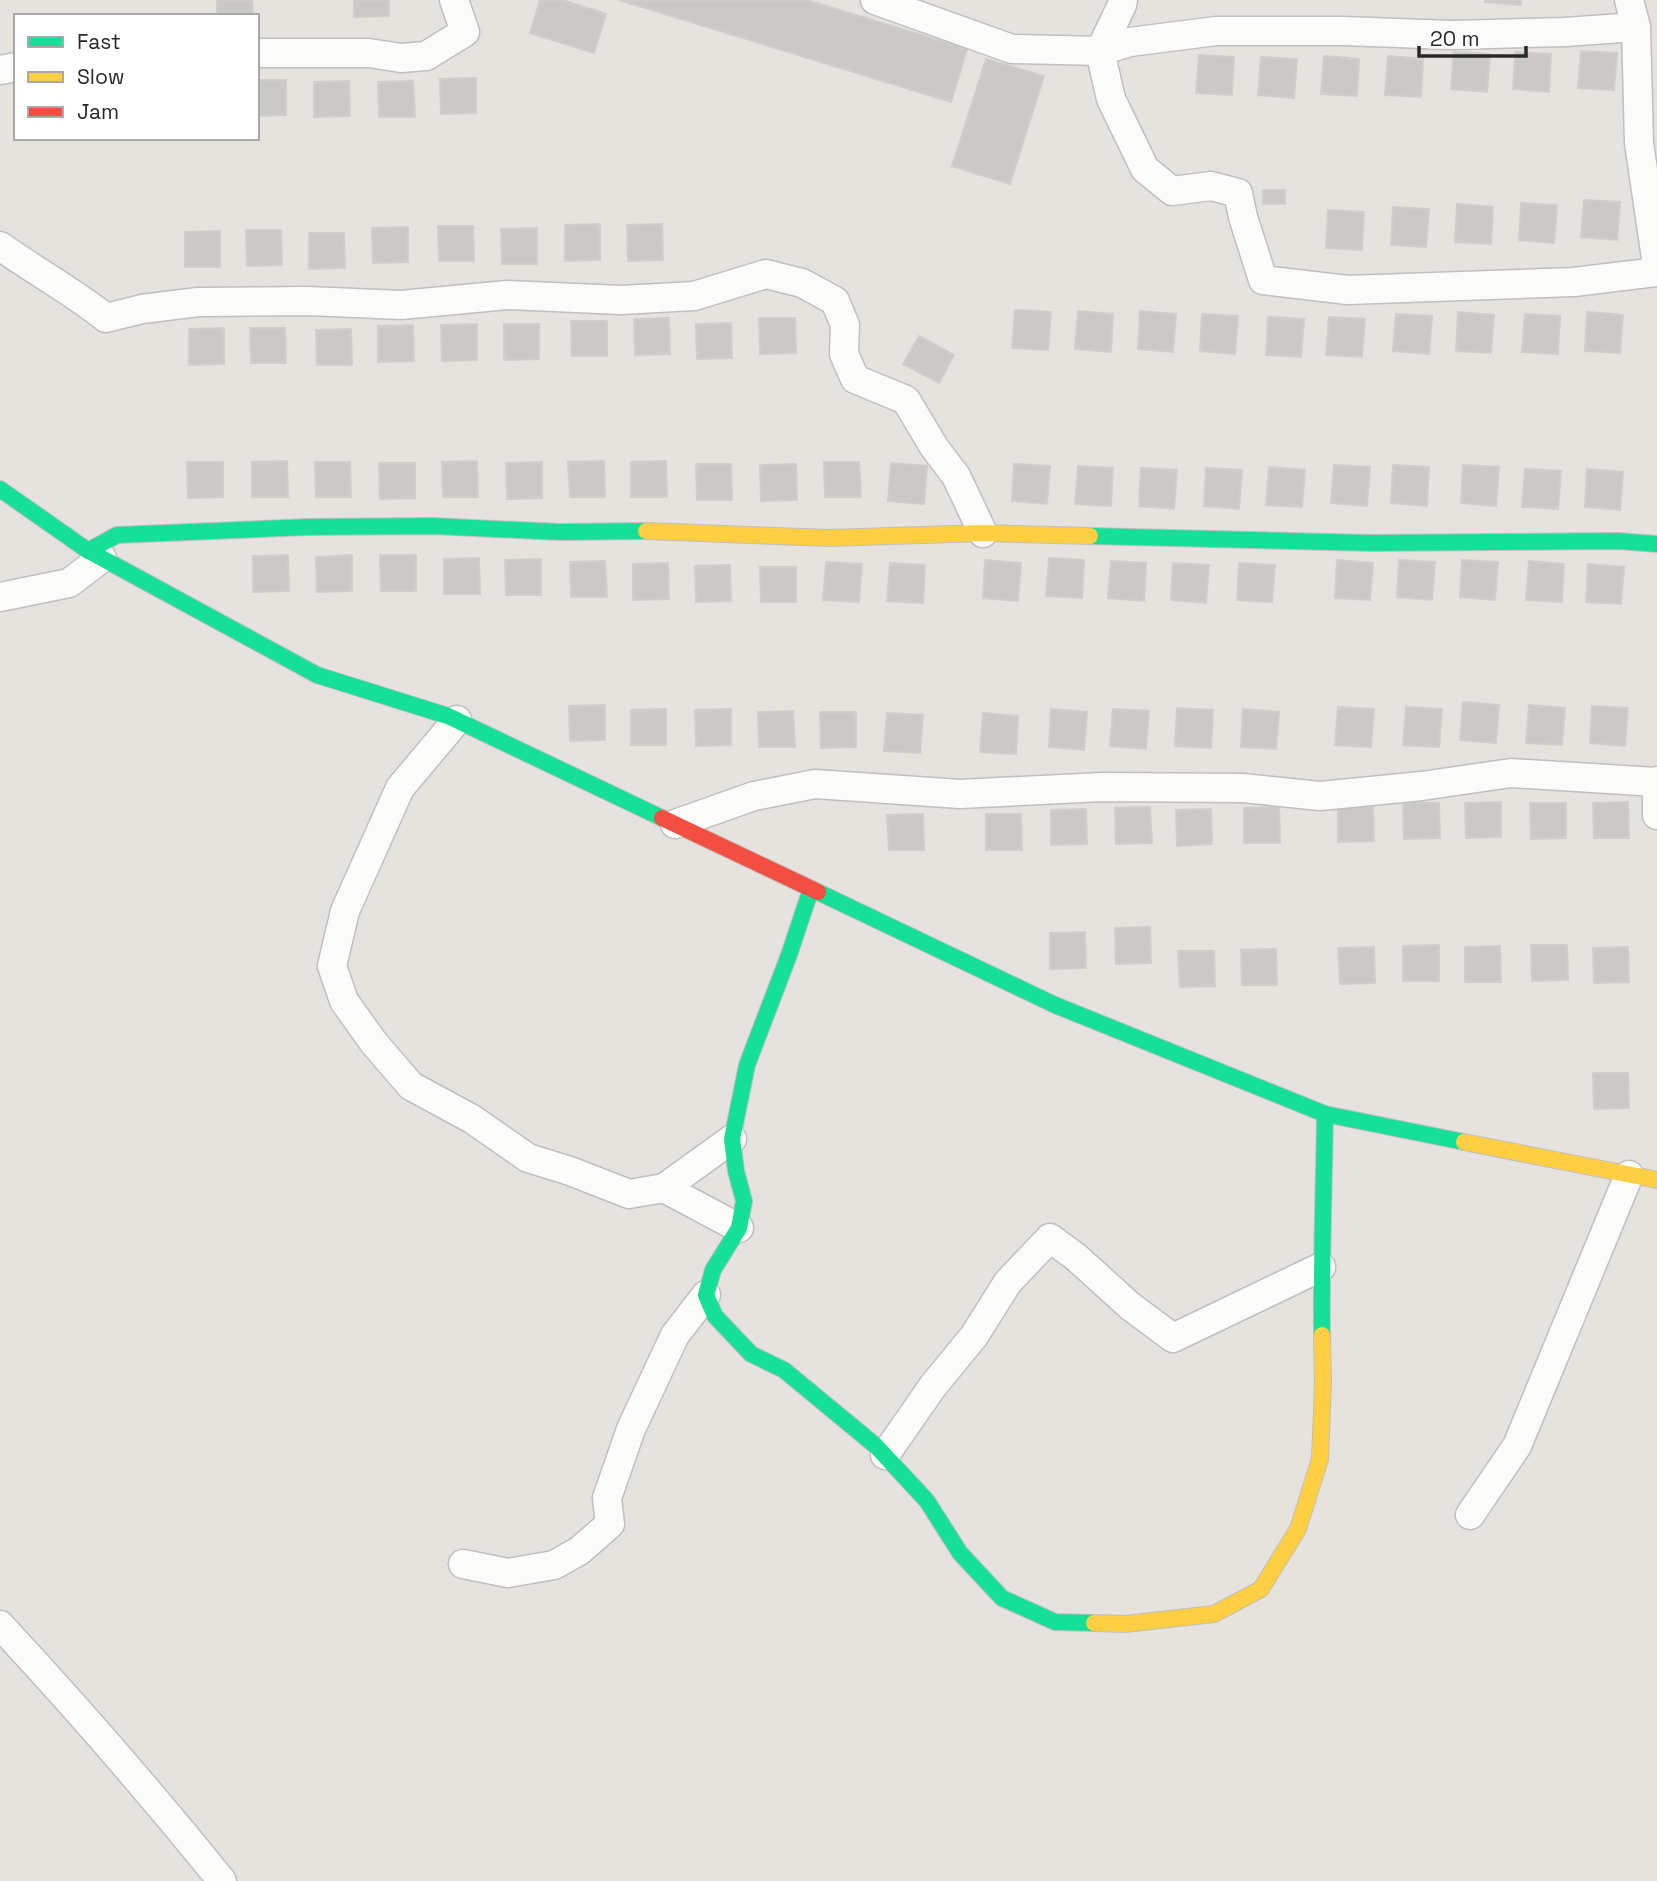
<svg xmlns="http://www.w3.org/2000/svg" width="1657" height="1881" font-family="'Space Grotesk',sans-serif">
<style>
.building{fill:#cbc9c5;stroke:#d1ceca;stroke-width:2}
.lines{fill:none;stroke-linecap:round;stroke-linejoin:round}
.street-casing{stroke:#c0bfbf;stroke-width:31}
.fast-casing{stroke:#c0bfbf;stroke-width:18}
.slow-casing{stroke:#c0bfbf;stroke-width:18}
.jam-casing{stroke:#c0bfbf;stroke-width:18}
.street{stroke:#fbfbfa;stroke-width:28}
.fast{stroke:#16e098;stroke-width:16}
.slow{stroke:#ffcf43;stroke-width:16}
.jam{stroke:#f24e42;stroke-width:16}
</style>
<rect width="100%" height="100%" fill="#e6e3de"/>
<g class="building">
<path d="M217,0h35l1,16h-36z"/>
<path d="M354,0h35v16l-35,1z"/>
<path d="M540,0h23l43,14 -12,39 -64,-20z"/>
<path d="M619,0h188l160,49 -16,53z"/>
<path d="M1485,0h36v5l-36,-3z"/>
<path d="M1581,51l36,2 -3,37 -36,-2z"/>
<path d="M1454,52l36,2 -3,38 -36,-3z"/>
<path d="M1515,52l36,2 -2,38 -36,-3z"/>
<path d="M1199,55l35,2 -2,38 -36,-2z"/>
<path d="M1324,56l35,3 -2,37 -36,-2z"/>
<path d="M1388,56l35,3 -2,38 -36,-2z"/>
<path d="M1261,57l36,2 -3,39 -36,-3z"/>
<path d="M986,59l58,17 -34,108 -58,-18z"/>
<path d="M476,78v35l-35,1 -1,-35z"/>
<path d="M257,80h29v35l-29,1z"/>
<path d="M349,81l1,35 -36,1v-35z"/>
<path d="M413,81l2,36h-36l-1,-35z"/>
<rect x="1263" y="190" width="22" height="14"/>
<path d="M1584,200l36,2 -3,38 -36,-3z"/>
<path d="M1521,203l36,2 -3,38 -35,-3z"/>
<path d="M1457,204l36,3 -2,37 -36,-2z"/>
<path d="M1393,207l36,2 -3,38 -35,-2z"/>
<path d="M1328,210l36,2 -2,38 -36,-2z"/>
<path d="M600,224v36l-35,1v-36z"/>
<path d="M662,224l1,36 -35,1 -1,-36z"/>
<path d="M438,226h35l1,35h-35z"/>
<path d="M408,227v35l-35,1 -1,-35z"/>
<path d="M537,228v36h-35l-1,-35z"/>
<path d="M246,230h35l1,35 -35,1z"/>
<path d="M220,231v36h-35v-35z"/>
<path d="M309,233h35l1,35 -36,1z"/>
<path d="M1015,310l36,2 -3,38 -36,-2z"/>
<path d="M1078,311l35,3 -2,38 -36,-3z"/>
<path d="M1140,311l36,3 -3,38 -35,-3z"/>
<path d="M1458,312l36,3 -3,38 -35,-2z"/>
<path d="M1587,312l36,3 -3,38 -35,-2z"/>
<path d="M1202,314l36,2 -3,38 -35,-3z"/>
<path d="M1396,314l36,2 -3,38 -36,-3z"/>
<path d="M1525,314l35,2 -2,38 -36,-2z"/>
<path d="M1268,317l36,2 -3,38 -35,-2z"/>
<path d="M1329,317l36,2 -3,38 -36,-2z"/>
<path d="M669,318l1,36 -35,1 -1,-36z"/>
<path d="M759,318h36l1,35 -36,1z"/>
<path d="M571,321h36v35h-35z"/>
<path d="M731,323l1,35 -35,1 -1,-35z"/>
<path d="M477,324v36l-35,1 -1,-36z"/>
<path d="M504,324h35v35l-35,1z"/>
<path d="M413,325l1,36 -36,1v-36z"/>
<path d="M224,328v36l-35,1v-36z"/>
<path d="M250,328h35l1,35h-35z"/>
<path d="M351,329l1,36h-35l-1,-35z"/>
<path d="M919,336l35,19 -15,28 -36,-19z"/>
<path d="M287,461l1,36h-36v-35z"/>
<path d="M477,461l1,36h-35l-1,-35z"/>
<path d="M604,461l1,36h-35l-2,-35z"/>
<path d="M666,461l1,36h-36v-35z"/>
<path d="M187,462h36v35l-35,1z"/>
<path d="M315,462h35l1,35h-35z"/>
<path d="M542,462v36l-35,1 -1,-36z"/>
<path d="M824,462h35l2,35h-36z"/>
<path d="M379,463h36v35l-35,1z"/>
<path d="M891,463l36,3 -3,38 -36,-3z"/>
<path d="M696,464h35l1,36h-35z"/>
<path d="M796,464l1,36 -36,1 -1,-36z"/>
<path d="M1014,464l36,2 -3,38 -35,-3z"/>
<path d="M1334,465l36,2 -3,39 -36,-3z"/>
<path d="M1393,465l36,2 -2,39 -36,-3z"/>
<path d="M1463,465l36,2 -3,39 -35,-3z"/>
<path d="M1078,466l35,2 -2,38 -36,-2z"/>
<path d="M1269,467l36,3 -3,37 -36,-2z"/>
<path d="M1141,468l36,2 -3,39 -35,-3z"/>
<path d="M1206,468l36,2 -3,39 -35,-3z"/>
<path d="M1525,469l36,2 -3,38 -36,-2z"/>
<path d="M1587,469l36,3 -3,38 -35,-3z"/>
<path d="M288,555l1,36 -36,1v-36z"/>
<path d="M352,555v36l-35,1 -1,-35z"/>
<path d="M380,555h36v36h-35z"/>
<path d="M479,558l1,36h-36v-35z"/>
<path d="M1049,558l35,2 -2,38 -36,-2z"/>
<path d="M541,559v36h-35l-1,-35z"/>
<path d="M985,560l36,3 -3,38 -35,-3z"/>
<path d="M1337,560l36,3 -3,37 -35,-2z"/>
<path d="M1399,560l36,2 -3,38 -35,-3z"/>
<path d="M1462,560l36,2 -3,38 -35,-3z"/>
<path d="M605,561l2,36h-36l-1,-35z"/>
<path d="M1111,561l35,2 -2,38 -36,-3z"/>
<path d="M1529,561l35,3 -2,38 -36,-2z"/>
<path d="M826,562l36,2 -3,38 -36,-2z"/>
<path d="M668,563l1,36 -36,1v-36z"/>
<path d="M890,563l35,2 -2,38 -36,-2z"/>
<path d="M1173,563l36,2 -3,38 -35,-3z"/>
<path d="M1239,563l36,2 -3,37 -35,-2z"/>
<path d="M1588,564l36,3 -3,37 -35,-2z"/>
<path d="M730,565l1,36 -35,1 -1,-36z"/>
<path d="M760,567h36v35h-35z"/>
<path d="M1463,702l36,3 -3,38 -36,-3z"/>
<path d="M605,705v35l-35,1 -1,-35z"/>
<path d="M1529,705l36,3 -3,37 -36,-2z"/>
<path d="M1592,706l36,2 -3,38 -35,-3z"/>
<path d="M1338,707l36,2 -3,38 -36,-2z"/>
<path d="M1406,707l36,2 -3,38 -36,-2z"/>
<path d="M1177,708l36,2 -2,38 -36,-2z"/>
<path d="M666,709v36h-35v-35z"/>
<path d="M731,709v36l-35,1 -1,-36z"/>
<path d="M1051,709l36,3 -3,38 -35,-3z"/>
<path d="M1113,709l36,2 -3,38 -36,-3z"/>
<path d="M1243,709l36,3 -3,37 -35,-2z"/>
<path d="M793,711l2,36h-36l-1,-35z"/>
<path d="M820,712h36v35l-35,1z"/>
<path d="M887,713l36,2 -3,38 -36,-2z"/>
<path d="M983,713l35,3 -2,38 -36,-2z"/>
<path d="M1501,802v35l-35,1 -1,-35z"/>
<path d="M1628,802l1,36h-35l-1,-35z"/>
<path d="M1403,803h36l1,35 -36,1z"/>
<path d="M1530,803h36v35l-35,1z"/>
<path d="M1338,806h35l1,35 -36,1z"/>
<path d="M1150,807l2,36 -36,1 -1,-36z"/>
<path d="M1279,807l1,36h-36v-35z"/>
<path d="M1086,809l1,35 -36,1v-35z"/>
<path d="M1211,809l1,35 -35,2 -1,-36z"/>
<path d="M923,814l1,36h-35l-2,-35z"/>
<path d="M986,814h35l1,36h-36z"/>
<path d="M1150,927l1,36 -35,1 -1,-36z"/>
<path d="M1085,932l1,36 -36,1v-36z"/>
<path d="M1439,945v36h-36v-35z"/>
<path d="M1531,945h36l1,35 -36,1z"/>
<path d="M1500,946l1,36h-36v-35z"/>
<path d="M1374,947l1,36 -35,1 -2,-36z"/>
<path d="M1628,947l1,35 -35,1 -1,-35z"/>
<path d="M1276,949l1,36h-35l-1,-35z"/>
<path d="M1178,951h36l1,35 -35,1z"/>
<path d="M1593,1073h35l1,35 -35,1z"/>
</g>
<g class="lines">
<g class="street-casing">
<g id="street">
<path d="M875,0l137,49 88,2 30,-9 86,-11h127l109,4 113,-3 71,-5"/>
<path d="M1123,0l-1,5 -22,46 11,48 34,70 27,22 39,-5 27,7 5,24 20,63 85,10 226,-8 83,-10"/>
<path d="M1629,0l7,27 3,116 18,122"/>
<path d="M257,53h112l32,5 25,-2 39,-24 -11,-32"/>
<path d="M0,70l16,-3"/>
<path d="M0,246c35,25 72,45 106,72l36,-9 56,-7 110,-1 93,4 106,-10 114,5 73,-4 72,-22 36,9 33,18 10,24 -1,29 11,25 51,21 28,47 22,29 27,57"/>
<path d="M0,597l69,-14 33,-25"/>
<path d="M457,720l-57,68 -55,123 -13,55 12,35 30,42 37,43 61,33 56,39 42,13 59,23 35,-6 75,40"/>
<path d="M1657,781v34"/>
<path d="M675,824l79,-28 61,-12 145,10 142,-7 141,1 77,8 102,-10 89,-13 145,9"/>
<path d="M664,1188l68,-49"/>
<path d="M885,1455l48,-69 41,-50 34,-54 42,-44 26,19 54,49 43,32 148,-71"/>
<path d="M1470,1515l47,-69 112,-271"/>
<path d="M463,1564l45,9 46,-8 25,-14 31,-27 -3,-26 24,-69 44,-94 31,-40"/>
<path d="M0,1625c77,83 151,168 222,256"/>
</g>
</g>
<g class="fast-casing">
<g id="fast">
<path d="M0,489l87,61 230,125 131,41 214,102"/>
<path d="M1090,536l281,7 247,-2 39,3"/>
<path d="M88,551l29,-16 191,-8 125,-1 127,6 86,-1"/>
<path d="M811,889l-22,66 -42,110 -15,74 4,32 8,30 -5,27 -26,42 -7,25 9,21 36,38 33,16 92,76 51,55 33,52 42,45 53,24 39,1"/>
<path d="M818,892l237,113 270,109 139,28"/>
<path d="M1322,1335c-1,-73 2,-147 3,-221"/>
</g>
</g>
<g class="slow-casing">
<g id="slow">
<path d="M646,531l183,7 154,-5 107,3"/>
<path d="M1464,1142l193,38"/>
<path d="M1094,1623l31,1 89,-10 47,-25 37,-60 22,-70 3,-76 -1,-48"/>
</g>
</g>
<g class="jam-casing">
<path id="jam" d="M662,818l156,74"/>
</g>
<use href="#street" class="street"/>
<use href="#fast" class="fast"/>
<use href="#slow" class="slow"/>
<use href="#jam" class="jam"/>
</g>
<rect x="14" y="14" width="245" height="126" fill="#ffffff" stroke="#a9a9a9" stroke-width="2"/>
<rect x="28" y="37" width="35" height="10" fill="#16e098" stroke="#a9a9a9" stroke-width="2"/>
<text x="77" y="49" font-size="21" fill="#282828">Fast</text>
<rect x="28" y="72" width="35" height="10" fill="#ffcf43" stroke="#a9a9a9" stroke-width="2"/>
<text x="77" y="84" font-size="21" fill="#282828">Slow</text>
<rect x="28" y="107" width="35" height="10" fill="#f24e42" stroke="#a9a9a9" stroke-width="2"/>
<text x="77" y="119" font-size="21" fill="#282828">Jam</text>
<path d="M1419 46v10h107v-10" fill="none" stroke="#282828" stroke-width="3.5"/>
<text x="1430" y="46" font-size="21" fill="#282828" stroke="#ffffff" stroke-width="5" paint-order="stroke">20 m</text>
</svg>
